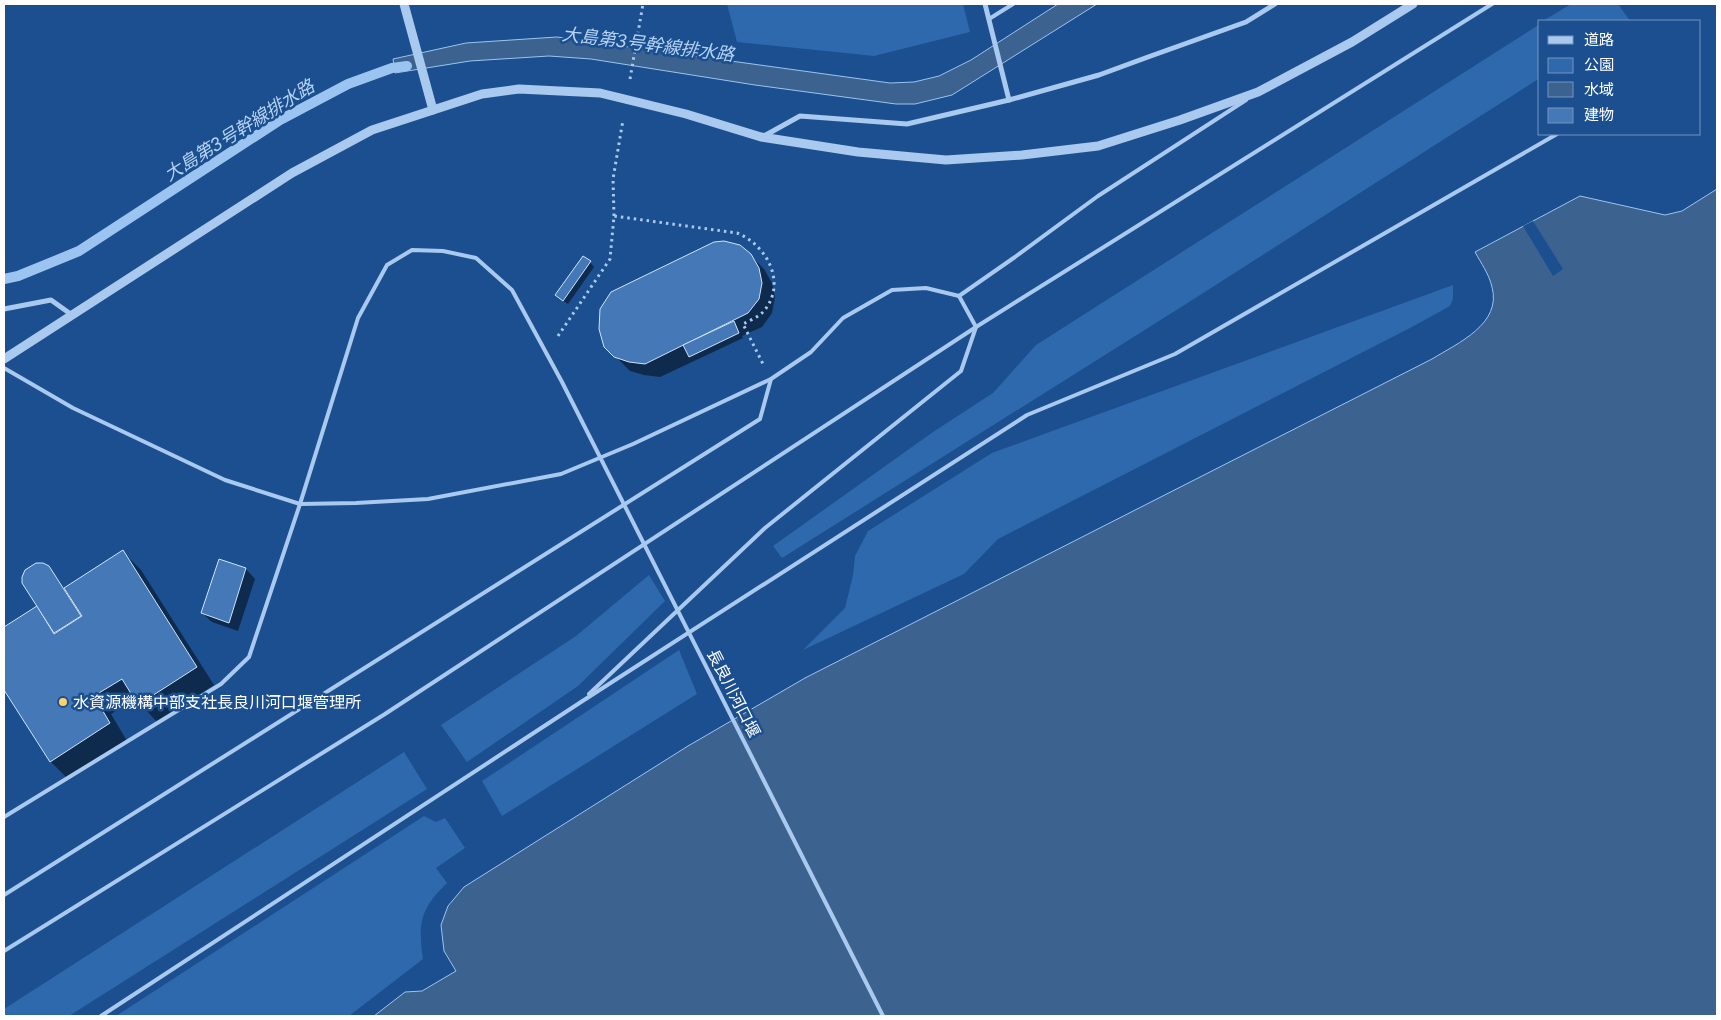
<svg xmlns="http://www.w3.org/2000/svg" width="1721" height="1020" font-family="Inter,'Noto Sans JP',sans-serif">
<style>
.green{fill:#2e69ad}
.water{fill:#3c6290;stroke:#9cc4f0}
.pier{fill:#1b4f8f}
.shadow{fill:#0007}
.lines{fill:none;stroke-linecap:round;stroke-linejoin:round}
.stream{stroke:#9cc4f0;stroke-width:10}
.building{fill:#4478b7;stroke:#cfe3fa}
.path{stroke:#a9c9ee;stroke-width:3;stroke-dasharray:2.5 4;stroke-linecap:butt}
.service{stroke:#a9c9ee;stroke-width:4}
.minor{stroke:#a9c9ee;stroke-width:5}
.tertiary{stroke:#a9c9ee;stroke-width:9}
.poi-dot{fill:#ffd166;stroke:#1b4f8f;stroke-width:2}
.labels{text-anchor:middle;dominant-baseline:central;stroke-width:5;stroke-linejoin:round;paint-order:stroke}
.street-label{font-size:16px;fill:#fff;stroke:#1b4f8f}
.poi-label{font-size:16px;fill:#fff;stroke:#1b4f8f;text-anchor:start}
.water-label{font-size:18px;font-style:italic;fill:#b5d3f5;stroke:#1b4f8f}
</style>
<rect width="100%" height="100%" fill="#1b4f8f"/>
<g class="green">
<path d="M727,4h236l7,28 -96,24 -137,-14z"/>
<path d="M1571,4h47l12,17h-87z"/>
<path d="M1540,24v54l-354,226 -404,254 -9,-12 160,-114 60,-39 43,-48z"/>
<path d="M1453,285v14l-3,7 -40,22 -412,211 -34,35 -161,76 42,-42 8,-33 2,-19 13,-25 124,-78z"/>
<path d="M649,575l16,26 -87,85 -111,76 -26,-37 135,-89z"/>
<path d="M679,650l18,44 -195,122 -20,-35z"/>
<path d="M404,752l23,37 -358,227h-65v-7z"/>
<path d="M424,816l12,6 9,-4 20,30 -29,20 11,15c-27,26 -29,40 -24,76l-74,57h-233z"/>
</g>
<g class="water">
<path d="M1058,4h39l-145,91 -37,9h-19l-141,-19 -164,-26 -42,-3 -79,5 -75,12 -2,-14 73,-16 91,-6 333,46 24,-1 25,-6 32,-16z"/>
<path d="M1717,189v827h-1343l31,-24 17,-1 34,-20 -12,-20 -3,-26 7,-19 16,-19 224,-141 117,-68 627,-319c26,-16 70,-35 60,-72 -3,-13 -11,-24 -17,-35l105,-56 85,19 17,-4z"/>
</g>
<path class="pier" d="M1533,221l30,48 -10,7 -30,-50z"/>
<g class="shadow">
<path d="M750,255l14,14 8,14 3,14 -3,16 -10,14 -20,9 1,2 -83,39 -16,-2 -14,-4 -25,-25z"/>
<path d="M590,262l4,5 -26,37 -7,-5z"/>
<path d="M123,552l18,18 73,115 -57,37 -21,-23 -25,15 16,27 -59,38 -18,-18 -46,-73v-59l32,-21 6,6 6,-47 16,22z"/>
<path d="M220,561l26,8 9,10 -17,52 -26,-9 -10,-9z"/>
</g>
<g class="lines">
<path class="stream" d="M4,279l14,-3 61,-25 201,-131 68,-36 44,-16 15,-2"/>
</g>
<g class="building">
<path d="M724,241l16,4 11,9 8,14 3,15 -3,16 -11,14 -103,51 -16,-2 -15,-5 -10,-10 -5,-18 1,-20 11,-17 103,-50z"/>
<path d="M583,256l8,5 -28,40 -8,-6z"/>
<path d="M734,321l5,12 -50,24 -6,-12z"/>
<path d="M123,550l74,117 -59,38 -16,-26 -28,17 16,27 -60,39 -46,-72v-63l33,-21 17,28 28,-18 -18,-28z"/>
<path d="M219,559l27,9 -17,55 -28,-10z"/>
<path d="M36,563h7l6,3 32,50 -27,17 -32,-50v-6l3,-7z"/>
</g>
<g class="lines">
<g class="path">
<path d="M630,79l13,-75"/>
<path d="M614,216l-1,-37 10,-59"/>
<path d="M558,336l52,-77 4,-43 123,17c30,12 51,51 26,79 -5,5 -14,9 -20,12l20,40"/>
</g>
<g class="service">
<path d="M989,19l24,-15"/>
<path d="M4,368l69,40 152,72 75,24 56,-1 72,-4 133,-25 72,-30 138,-65 40,-27 32,-34 49,-28 34,-2 33,8 56,-39 83,-61 148,-96"/>
<path d="M589,694l176,-166 196,-157 15,-44 -17,-31"/>
<path d="M4,817l217,-133 28,-27 51,-153 58,-186 29,-53 25,-15 31,1 33,7 36,32 50,92 321,634"/>
<path d="M4,895l756,-476 11,-40"/>
<path d="M4,951l381,-237 591,-387 516,-323"/>
<path d="M101,1016l480,-314 446,-287 148,-61 382,-220"/>
</g>
<g class="minor">
<path d="M985,4l24,96"/>
<path d="M764,136l36,-20 107,8 102,-24 90,-25 49,-18 98,-35 29,-18"/>
<path d="M4,309l47,-9 21,15"/>
</g>
<g class="tertiary">
<path d="M404,4l29,106"/>
<path d="M4,359l288,-186 80,-43 110,-36 37,-5 81,4 86,21 75,23 97,15 88,8 76,-5 76,-9 82,-26 78,-28 94,-50 61,-38"/>
</g>
</g>
<circle class="poi-dot" cx="63" cy="702" r="5"/>
<g class="labels">
<g class="street-label">
<text transform="translate(734 693) rotate(63)">長良川河口堰</text>
</g>
<g class="poi-label">
<text x="73" y="702">水資源機構中部支社長良川河口堰管理所</text>
</g>
<g class="water-label">
<text transform="translate(648 44) rotate(7)">大島第3号幹線排水路</text>
<text transform="translate(239 130) rotate(-32)">大島第3号幹線排水路</text>
</g>
</g>
<rect width="1721" height="1020" fill="none" stroke="#ffffff" stroke-width="10"/>
<rect x="1538" y="20" width="162" height="115" fill="#1b4f8f" stroke="#7695bc"/>
<rect x="1548" y="36" width="25" height="8" fill="#a9c9ee" stroke="#7695bc"/>
<text x="1584" y="45" font-size="15" fill="#ffffff">道路</text>
<rect x="1548" y="58" width="25" height="15" fill="#2e69ad" stroke="#7695bc"/>
<text x="1584" y="70" font-size="15" fill="#ffffff">公園</text>
<rect x="1548" y="82" width="25" height="15" fill="#3c6290" stroke="#7695bc"/>
<text x="1584" y="95" font-size="15" fill="#ffffff">水域</text>
<rect x="1548" y="108" width="25" height="15" fill="#4478b7" stroke="#7695bc"/>
<text x="1584" y="120" font-size="15" fill="#ffffff">建物</text>
</svg>
